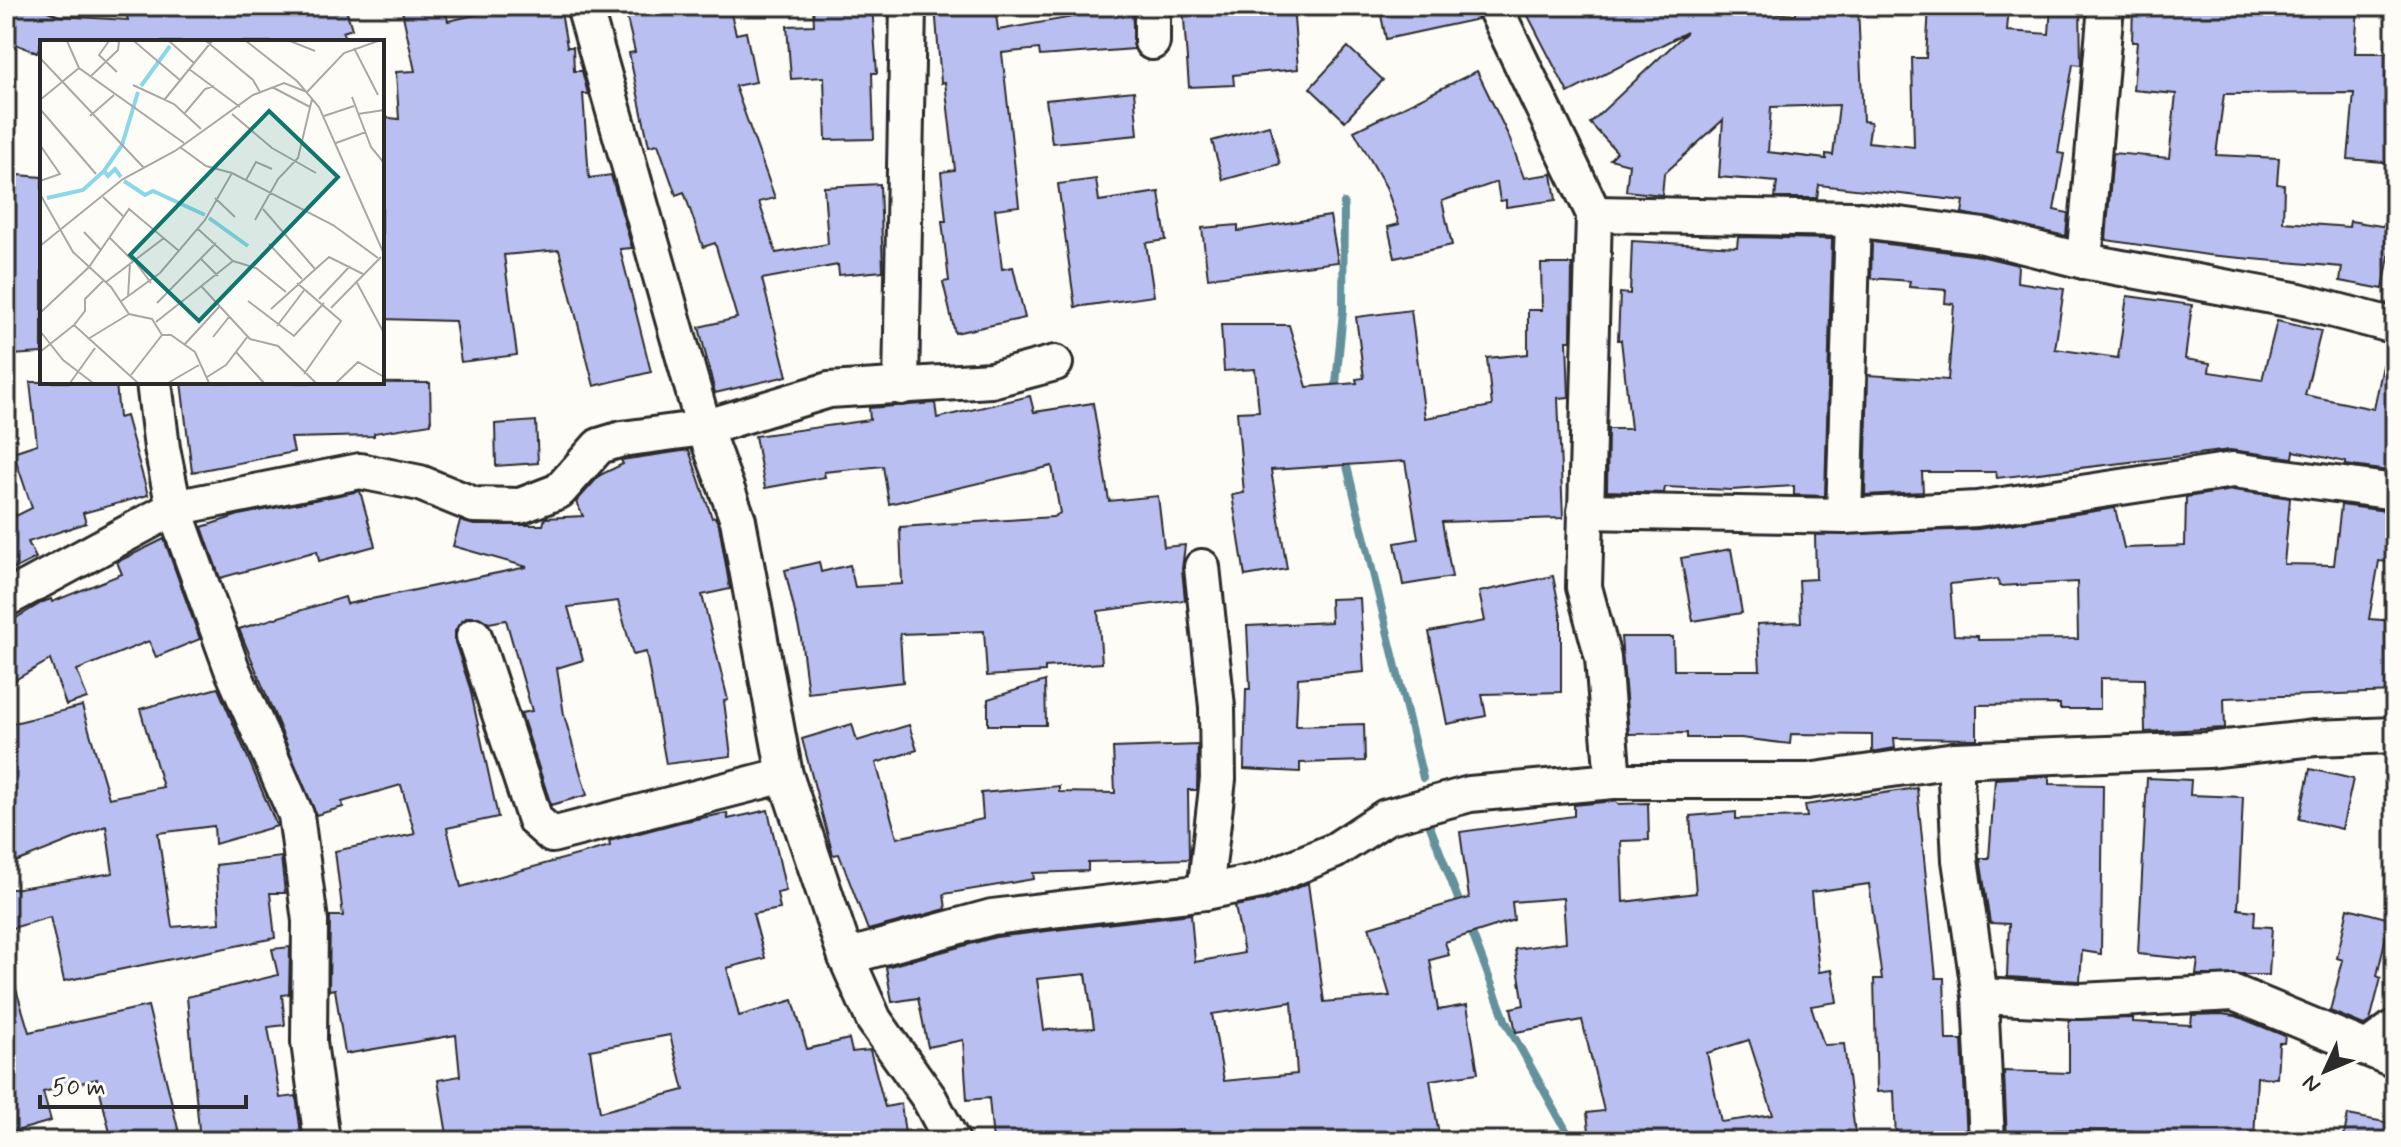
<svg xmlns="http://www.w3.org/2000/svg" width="2401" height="1147" font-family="Mynerve,sans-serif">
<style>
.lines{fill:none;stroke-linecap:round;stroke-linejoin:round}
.stream{stroke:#63929c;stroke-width:8}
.building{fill:#b9bff1;stroke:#2b2b2b;stroke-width:2;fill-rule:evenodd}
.street-casing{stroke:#2b2b2b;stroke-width:40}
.street{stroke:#fdfcf7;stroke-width:34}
.inset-river{fill:none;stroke:#89d7e8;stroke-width:4}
.inset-road{fill:none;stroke:#a9a8a5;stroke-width:2}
.view{fill:#0f766e;fill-opacity:0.15;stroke:#0f766e;stroke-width:4}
.inset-edge{fill:none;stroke:#2b2b2b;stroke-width:4}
</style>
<rect width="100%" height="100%" fill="#fdfcf7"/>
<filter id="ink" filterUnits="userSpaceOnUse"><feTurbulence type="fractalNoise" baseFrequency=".0125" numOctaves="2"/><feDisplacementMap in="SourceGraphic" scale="16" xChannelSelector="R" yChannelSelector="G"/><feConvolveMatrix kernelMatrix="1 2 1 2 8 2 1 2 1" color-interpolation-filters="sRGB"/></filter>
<g filter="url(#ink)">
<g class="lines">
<g class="stream">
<path d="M1335,394l8,-83 1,-108"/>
<path d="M1345,458l78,320"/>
<path d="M1426,816l36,93"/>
<path d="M1469,925l37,97 66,119"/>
</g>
</g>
<g class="building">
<path d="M6,6h30l23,10 69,4 -4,-14h221l7,23 -9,3 3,10h-305l-4,11 -31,-13z"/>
<path d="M401,6h43l4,15 31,-7 11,-8h70l7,41h6l1,24h8l6,23h-5l6,84 22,-3 21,73 -12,1 31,123 -57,14 -35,-136 -55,5 13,100 -56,7 -6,-41 -73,-2v-202l17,2 -3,-47 19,-1z"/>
<path d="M624,6h105l7,28 10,-2 10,50 -21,4 40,112 -16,4 17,51 52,-9 -4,-57 56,-3 3,87 -44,4 -1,-10 -76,14 25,97 -72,17 -16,-66 38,-9 -22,-75 -12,4 -19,-55 -8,3 -18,-51 -9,2 -20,-93 6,-1z"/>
<path d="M813,6h59l5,67h-5l2,66 -48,1 -2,-63 -33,2 -4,-53 27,-1z"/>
<path d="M935,6h60l3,24 75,-13 -1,-11h60l2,43 -94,7 -1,-7 -37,4 17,153 -24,3 7,60 11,-2 12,51 -70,15 -12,-51 6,-1 -7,-60h4l-5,-49 14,-2 -10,-88 -4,1z"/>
<path d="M1183,6h110l5,63 -65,6 1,10 -45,2z"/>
<path d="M1379,6h95l4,13 -92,20z"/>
<path d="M1523,6h169l104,9 1,-9h61l5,115 8,1 -3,20 46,5 -2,-89h14l3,-52h80l-2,25 42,3 2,-28h29l1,59 -8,-1 -15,89 6,1 -10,56 14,3 -2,23 -104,-23 2,-12 -145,-16 -2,13h-42l2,-16 -58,-5 4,-57 -59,54 -2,21 -36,-4 3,-27 -19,-5 7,-7 -27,-29 97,-91 -119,61zM1839,105l-6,50 -7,-1v5l-58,-7 3,-45z"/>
<path d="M2133,6h225l-3,47h40v110l-47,-4 6,-66 -130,1 -8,61 63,3 -2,26 7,1 -1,37 66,5 1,-6 44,7 -11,61 -43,-8 2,-14 -134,-12 -102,-15 7,-87 56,5 7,-64 -43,-4 4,-48h-5z"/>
<path d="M1348,47l35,33 -38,41 -35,-33z"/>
<path d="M1477,71l32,66 15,41 28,-4 4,26 -50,7v-7l-6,1 -3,-19 -55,19 10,44 -57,13 -7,-31 11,-3 -13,-37 -32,-56z"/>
<path d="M1134,91l4,44 -86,8 -6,-43z"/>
<path d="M1269,125l11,39 -57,16 -11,-39z"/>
<path d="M6,174l36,3v176l-30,2 -6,-58z"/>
<path d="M1096,179l3,22 60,-9 7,48 -20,3 8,53 -79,11 -17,-123z"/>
<path d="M1330,216l8,46 -130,16 -6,-50 36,-3v6z"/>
<path d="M1738,237l94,2 -7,257 -31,-1v-9l-63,4 -66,-3 -1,6 -57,-2 1,-62h23l-10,-89h-3l2,-47 10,1 2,-53 105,6z"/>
<path d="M1872,242l108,14 38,9 -1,17 47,7 -9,60 63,9 9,-62 65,9 -7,54 25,4 -1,9 53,8 15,-59 44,10 -16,64 69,14 11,-53 10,1v79l-7,35 -42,-6v-3l-52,-11 -1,7 -63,-8 -233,28 -1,-6h-74l1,20 -58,3 3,-120 80,5 6,-76 -9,-1 1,-13 -37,-3 1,-6 -39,-3z"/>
<path d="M1541,264h31l-1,77h-4l2,56 -11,1 5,120 -121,4 10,55 -49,8 -8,-42 23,-4 -13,-78 -134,9 16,99 -42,7 -13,-81 12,-2 -7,-81 22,-1 -4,-42 -31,2 -3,-46h68l18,62 50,-4 -1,-4 8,-1 -8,-61 55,-7 14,108 67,-12 -5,-48 41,-4v-44h14z"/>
<path d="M30,382h86l3,36 7,-2 22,79 -65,18 3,10 -58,19 8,16 -30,15v-77l10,20 16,-8 -19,-56 24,-8z"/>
<path d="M181,382l249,1 1,41 -57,9v3l-83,2 3,14 -102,20z"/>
<path d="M1030,396l4,16 59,-9 16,98 49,-5 6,51 21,-2 -3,24 3,31 -87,11 4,52 -57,4v5l-58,4 -3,-45 -84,3 3,48 -95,11 -7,-55 -16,-68 34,-8 2,10 29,-7 5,22 47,-3 -2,-57 153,-10 7,-4 -8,-47 -163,38 -6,-38 -59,6 1,5 -60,11 -10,-52 115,-16 -1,-12 66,-5 2,15z"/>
<path d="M536,421l2,42 -42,3 -1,-42z"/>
<path d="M689,450l23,68 3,-1 4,8 11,64 -28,6 26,105 -4,1 7,55 -65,8 -20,-112 -13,3 -15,-54 -50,6 15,53 -26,8 7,47 23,80 -36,10 -30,-92 11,-2 -26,-91 -17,3 -10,-6h-12l-12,14v11l15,46 28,129 -51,11 14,59 149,-41 -1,-5 72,-19 46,-9 1,6 40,-9 18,81 -9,2 3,16 -27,5 12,44 -38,10 12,48 54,-16 14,49 42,-10 3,13 18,-2 15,57 16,-3 5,37h-458l-10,-61 22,-4 -4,-41 -111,19 -10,-65 -6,1 1,-74h13l-8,-65 80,-17 -14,-49 -59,17 1,5 -27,8 -77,-186 106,-32 2,7 180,-37 -74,-21 7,-25 14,4h69l2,-7 38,-2 -7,-14 24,-27 23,-11 -2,-4zM670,1035l14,55 -84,22 -10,-62z"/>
<path d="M2233,490l57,8 -6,66 50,1 7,-60 52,7 -5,50 -9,-1 -10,58 26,2v71l-171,6 1,30 -80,4 -1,-53 -44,-1v31h-40v-5l-83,1v34l-83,-1 1,10 -23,4v-17l-81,-1 -1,10 -49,-6h-54v-5l-58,1 -8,-97h52l1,33h86l-3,-46 44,-2 -2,-42 17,-1 -1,-44 163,-6 137,-21 9,40 61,-2 1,-49zM1998,579l1,7 78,-4 1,57 -100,1v-4l-24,-1 -4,-51z"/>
<path d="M360,491l15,55 -56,15 -2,-10 -97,27 -18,-51 37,-12z"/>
<path d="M164,539l36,100 -44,18 -7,-16 -72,29 10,28 -21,7 -16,-45 -44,25v-61l37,-22 8,-3 1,3 70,-28 -5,-12z"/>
<path d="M1731,549l11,64 -49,8 -12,-63z"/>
<path d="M1553,576l8,40v76l-79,2 4,22 -39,8 -18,-92 56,-11 -6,-29z"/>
<path d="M1360,598l4,74 -66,6 -2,48 68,-2 1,37 -65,2v9l-56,-3 2,-80h4l-3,-63 84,-4 -1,-23z"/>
<path d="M1045,681l1,44h-58v-26z"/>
<path d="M218,688l59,138 -62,18 -1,-18 -56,7 14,94 48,-4 -4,-58 65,-8 4,36h-15l5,45 -211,43 -14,-64 -44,13v-40l107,-17 -7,-47 -90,36 -10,-31v-106l76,-19 27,92 54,-11 -23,-78z"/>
<path d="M852,724l5,17 52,-16 8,25 -41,13 21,75 86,-19 -2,-26 78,-7v6l56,1 -2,-45 85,-3 -1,45h-9l1,69 -101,3v9l-55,2 1,6 -90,15 2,15 -78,21 -29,-76 -6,1 -31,-116z"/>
<path d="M2310,769l43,10 -11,50 -43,-10z"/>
<path d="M2049,776v8l54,1 -2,169 -19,-3 -2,30 -73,-4 2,-53 -19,-1 -10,-65h9l6,-79z"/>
<path d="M2147,778l44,2 -1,15 53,2 -5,112 17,2 -1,15 18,1 -3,48h-73l2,-15 -60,-6z"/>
<path d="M1917,788l19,190h8l2,62h16l5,101h-71l-2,-50 -17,1 -3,-113h8l-13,-95 -58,8 8,80 13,-2 5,32 -26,4 13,39 20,-1 12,97h-266l-3,-28 17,-2 -22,-91 -66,12 -5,-24 13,-3 -9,-56 51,-7 -3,-44 -51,4 2,18 -69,22 4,13 -19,5 8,50 29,-5 11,68 -48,7 10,61h-259v-11l-75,11h-113l-4,-43 -22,2 -4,-60 -35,7 -10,-49 -26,4 -6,-35 110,-30 195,-23 4,48 49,-9 -9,-47 33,-6 40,-17 16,119 66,-6 -21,-69 100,-29 -9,-66 114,-16v-11l40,-4 5,3 29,-1 1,37 -28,1 2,61 73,-9 -6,-77 46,-4v7l71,-2 -2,-12zM1086,974l8,54 -50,2 -7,-51zM1292,1002l5,72 -73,7 -12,-67zM1749,1040l24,75 -52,7 -14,-69z"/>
<path d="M2348,908l42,11 -13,57 4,2 -11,43 -6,4 -34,-14 13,-51 -6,-2z"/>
<path d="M290,947l-1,47 -7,1 3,30 -17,2 12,71 16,-2 6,45h-102l-13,-144 91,-22 -6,-26z"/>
<path d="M12,976l17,56 119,-26 33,135h-69l-15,-62 -54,13 8,29 -45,13v-157z"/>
<path d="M2221,1014l15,2 49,20 -1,7h-5l-2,35 -20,-1 -3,64h-120l-1,-10 -78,-1v11h-48l-3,-70 65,2v-53l64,-2v4l58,3 1,-10z"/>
<path d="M2348,1115l47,9v17h-52z"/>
</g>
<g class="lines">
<g class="street-casing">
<g id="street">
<path d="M584,6l120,422 34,92 47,255 61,182 28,63 55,78 23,43"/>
<path d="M1494,6l100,208 -10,373 19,71 10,123"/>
<path d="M1152,42v-36"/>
<path d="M1594,214l259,5 131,17 100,25 215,40 96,25"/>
<path d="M2084,261l22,-255"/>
<path d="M154,382l8,66 12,60 58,161 64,146 14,106 -1,121 13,99"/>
<path d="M901,387l7,-381"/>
<path d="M1585,511l259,5 133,-7 256,-39 162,22"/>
<path d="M1844,516l9,-297"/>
<path d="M1202,567l15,140 1,72 -13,113"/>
<path d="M6,599l168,-91 186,-37 60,12 54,22 46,1 39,-15 40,-45 23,-7 82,-11 125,-38 162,-10 64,-17"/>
<path d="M474,636l61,184 17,15 233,-60"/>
<path d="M1955,760l5,100 20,136 7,145"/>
<path d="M846,957l146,-40 213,-25 55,-11 74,-30 52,-34 84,-23 143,-13h195l147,-21 253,-10 107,-12 80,-3"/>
<path d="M1980,996l100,5 154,-8 161,67"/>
<path d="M2367,1048l28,-21"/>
</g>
</g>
<use href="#street" class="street"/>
</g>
</g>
<g transform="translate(40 40)">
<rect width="344" height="344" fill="#fdfcf7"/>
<path class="inset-river" d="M101,46l29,-40M65,132l3,4 7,-7 6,8M84,141l21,14 8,-4 52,24M7,158l36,-8 21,-19 18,-26 16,-53M169,178l39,28"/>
<path class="inset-road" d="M27,1l12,27 105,75M69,1l-10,14 18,17M94,1l47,40M129,1l25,22M166,1l47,39 7,12M206,1l51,40 22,26 65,147M250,1l25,10M314,8l24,47M0,18l104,110M149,29l51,38M51,36l27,-26 1,-9M93,45l41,19 27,25M234,48l36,19M312,57l19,50 13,16M125,59l47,-58M0,60l39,-32M0,69l56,65M144,74l21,-25 9,-3M192,74l40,34 44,25M318,74l26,-4M50,76l24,-21M284,76l30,-10M296,103l30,-11M0,105l20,29 -20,7M140,107l26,19 26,7 101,52 45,33M206,140l10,-18 16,7M0,154l33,58 38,35 18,27 23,5 10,16M63,157l20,19M175,158l20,19M223,169l52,60M215,180l23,-41 20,-21 14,-59M158,189l35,32 23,7 30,24M44,192l17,18M70,198l23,23M229,204l33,35M0,206l83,-67 52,-28 78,-56 31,-12 23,9 37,-39 34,-12M160,218l18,18M94,220l17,23M316,241l28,52M66,242l58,-44M257,243l44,38 -37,53M162,247l48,52 28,7 38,37M88,257l2,-34M279,259l31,-33M208,261l46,35 30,-33M80,262l40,-29 45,-53 27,-47M117,263l59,-60M291,268l50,-51M231,269l58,-52 34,17M0,273l49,-46 40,-58 50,42M116,282l77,-61M34,285l64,58M237,286l28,-37M0,291l23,29 30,23M122,295h9l24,17 14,31M173,297l16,-20M48,299l41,-25M144,305l35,-38M0,312l34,-27 11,-14v-12l19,-19M196,312l28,31M91,335l31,-40M167,337l19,-12 22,-29M30,343l25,-35M128,343l31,-18M296,343l22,-21 26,15"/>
<path class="view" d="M229,71l69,66 -139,144 -69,-66z"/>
<rect width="344" height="344" class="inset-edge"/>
</g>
<rect width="2401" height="1147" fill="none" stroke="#fdfcf7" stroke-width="32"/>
<rect x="16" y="16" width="2369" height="1115" fill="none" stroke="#2b2b2b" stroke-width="3" filter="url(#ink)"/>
<g transform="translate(2325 1071) rotate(226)" stroke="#fdfcf7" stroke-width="6" paint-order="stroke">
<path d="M0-6L14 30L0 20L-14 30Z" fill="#2b2b2b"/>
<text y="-12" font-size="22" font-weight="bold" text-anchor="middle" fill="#2b2b2b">N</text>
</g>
<path d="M40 1095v12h206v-12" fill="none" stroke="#2b2b2b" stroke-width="4"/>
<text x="52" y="1095" font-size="24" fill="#2b2b2b" stroke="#fdfcf7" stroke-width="6" paint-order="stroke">50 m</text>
</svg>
